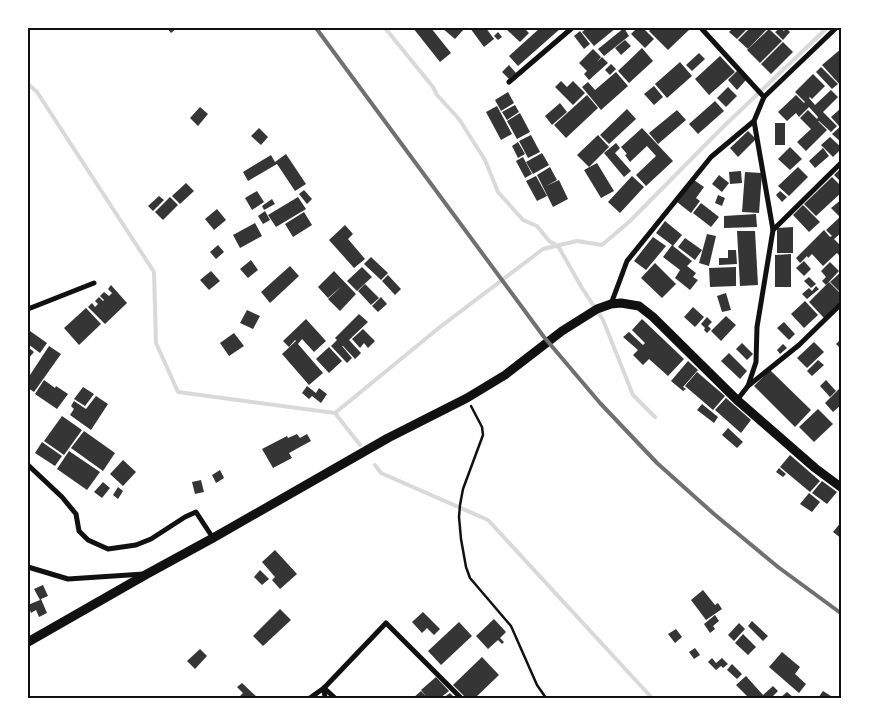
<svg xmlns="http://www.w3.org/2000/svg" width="869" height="726" font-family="'Roboto Serif',serif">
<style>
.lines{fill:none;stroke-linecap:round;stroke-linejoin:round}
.stream{stroke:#d9d9d9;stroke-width:4}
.building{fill:#353535}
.path{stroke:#111;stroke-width:2.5}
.minor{stroke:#111;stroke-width:5}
.tertiary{stroke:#111;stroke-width:9}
.rail{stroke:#707070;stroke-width:4}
.neatline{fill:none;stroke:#111;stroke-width:2}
</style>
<rect width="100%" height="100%" fill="#fff"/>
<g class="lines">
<g class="stream">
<path d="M385,28l48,59 4,8 22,24 26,41 13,32 25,28 14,6 12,15 9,5 24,42 21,32 30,75 22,22"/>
<path d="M28,84l9,8 117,180 2,71 22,49 157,21 25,32"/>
<path d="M335,413l105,-86 103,-78 34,-8 25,4 28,-24 92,-93 105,-100"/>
<path d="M375,465l6,8 107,47 164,178"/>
</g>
</g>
<g class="building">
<path d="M167,28h10l-6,5z"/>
<path d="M413,28h18l20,25 -11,9z"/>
<path d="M442,28h23l-10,11z"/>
<path d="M470,28h16l8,11 -10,8z"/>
<path d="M505,28h21l-1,1 4,4 -9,9z"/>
<path d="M540,28h21l-43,38 -9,-10z"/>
<path d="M587,28h29l-22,18 -12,-14z"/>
<path d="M624,28l5,8 -25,20 -6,-7z"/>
<path d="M637,28h6l11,11 -9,9 -14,-14z"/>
<path d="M652,28h39l-23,22 -19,-19z"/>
<path d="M733,28h15l-11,11 -8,-7z"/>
<path d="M750,28h18l-20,21 -10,-9z"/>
<path d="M780,28l4,3 2,-3 4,4 -7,8 -8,-8z"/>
<path d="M769,29l13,12 -22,22 -13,-13z"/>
<path d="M580,31l10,13 -6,5 -10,-13z"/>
<path d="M498,32l4,5 -4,3 -4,-4z"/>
<path d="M625,40l6,6 -10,9 -6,-7z"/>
<path d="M783,42l10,10 -22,22 -10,-10z"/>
<path d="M642,48l11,13 -24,22 -11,-12z"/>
<path d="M842,48v39l-20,-22z"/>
<path d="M593,49l8,8 -4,5 5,-5 6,6 -19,17 -5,-6 3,-3 -8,-8z"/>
<path d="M699,53l6,6 -13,12 -6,-6z"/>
<path d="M720,56l15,16 -26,23 -14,-16z"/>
<path d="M680,62l12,14 -25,22 -12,-14z"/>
<path d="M611,64l5,5 -6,6 -5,-5z"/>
<path d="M509,65l7,8 -7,6 -7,-7z"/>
<path d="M821,67l17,17 -6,5 -16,-17z"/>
<path d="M737,71l9,9 -9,10 -9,-10z"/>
<path d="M616,72l12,14 -27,24 -19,-23 6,-5 7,8z"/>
<path d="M813,74l12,12 -13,13 -2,-2 -1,1 6,7 16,-15 7,7 -15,15 14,14 -6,6 -12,-11h-1l9,9 -21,21 -9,-9 14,-13 -11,-11 8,-8 9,9 1,-2 -9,-10 -10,10 -3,-4 -9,8 -9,-9 18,-17 8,8 1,-1 -10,-10z"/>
<path d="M561,81l6,6 6,-6 12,12 -12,12 -18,-18z"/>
<path d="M654,86l9,11 -9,8 -10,-11z"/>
<path d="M728,87l9,9 -11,11 -9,-9z"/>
<path d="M508,92l6,11 -13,8 -6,-11z"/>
<path d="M587,95l11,13 -32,30 -12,-13z"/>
<path d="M715,101l9,10 -26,23 -9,-10z"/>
<path d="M560,103l7,9 -15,13 -7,-9z"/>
<path d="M515,105l4,7 -12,8 -5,-8z"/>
<path d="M497,106l15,28 -11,6 -15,-28z"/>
<path d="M200,107l8,7 -10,12 -8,-8z"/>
<path d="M627,109l9,10 -27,25 -9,-9z"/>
<path d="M840,109l2,1v13l-3,3 -8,-9z"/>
<path d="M677,110l9,10 -28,24 -9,-11z"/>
<path d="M520,113l10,19 -13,7 -10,-18z"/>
<rect x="775" y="123" width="10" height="22"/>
<path d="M842,125v18l-10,-9z"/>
<path d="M259,128l9,9 -7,8 -10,-9z"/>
<path d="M642,128l31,33 -27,25 -10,-11 20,-19 -9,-10 -17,16 -5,-7 2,-1 -6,-7z"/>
<path d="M748,131l8,8 -18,18 -8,-9z"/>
<path d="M531,135l9,17 -12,6 -9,-17z"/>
<path d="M598,135l11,12 -20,20 -12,-12z"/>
<path d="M830,137l12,11 -9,9 -12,-12z"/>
<path d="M518,142l7,12 -7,4 -6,-12z"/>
<path d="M616,143l4,5 -5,5 16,18 -7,6 -20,-24z"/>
<path d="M790,147l12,12 -12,11 -12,-11z"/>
<path d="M823,148l6,8 -14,12 -6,-7z"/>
<path d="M542,153l7,12 -16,9 -7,-12z"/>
<path d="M286,154l20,30 -11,7 -18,-27 -29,17 -5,-9 28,-17 4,7z"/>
<path d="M523,157l9,17 -7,4 -9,-17z"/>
<path d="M597,163l17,28 -13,7 -17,-28z"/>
<path d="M550,167l7,13 -11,6 13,-6 9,19 -15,8 -16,-32z"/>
<path d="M798,167l10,10 -19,19 -11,-10z"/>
<path d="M842,167v16l-8,-8z"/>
<path d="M741,171l1,12 -12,1 -1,-12z"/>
<path d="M745,172l17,1 -3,40 -17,-1z"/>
<path d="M719,175l10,8 -7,9 -10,-8z"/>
<path d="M536,176l11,20 -10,5 -11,-20z"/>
<path d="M632,176l12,11 -24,26 -12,-11z"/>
<path d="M832,177l10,10v5l-26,24 -12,-12z"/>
<path d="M694,180l10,7 -8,11 4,3 -9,12 -14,-11z"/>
<path d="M186,183l8,8 -14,13 -8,-8z"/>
<path d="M304,190l8,9 -5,5 -8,-10z"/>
<path d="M257,191l7,11 -12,8 -7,-12z"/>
<path d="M780,191l7,6 -5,5 -6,-7z"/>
<path d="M718,195l7,3 -3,8 -7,-3z"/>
<path d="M159,196l5,4 -11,11 -5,-5z"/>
<path d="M170,197l8,8 -15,15 -8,-8z"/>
<path d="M298,197l8,12 -30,18 -8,-12z"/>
<path d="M272,199l3,5 -11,6 -2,-4z"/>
<path d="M842,199v33l-8,7 8,8v11l-5,-5 -14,13 -11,-12 -4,4 -1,-2 -7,7 -4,-5 28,-28 6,7 2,-1 -6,-6 14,-13 -9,-9z"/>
<path d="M701,203l18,14 -8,10 -18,-14z"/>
<path d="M803,205l17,17 -11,10 -16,-17z"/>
<path d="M217,209l9,11 -12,10 -9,-11z"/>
<path d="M265,211l5,9 -7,4 -5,-8z"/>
<path d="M304,212l8,13 -19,12 -8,-13z"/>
<path d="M756,214l1,13 -33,1v-12z"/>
<path d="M665,221l17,14 -9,11 19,15 -5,5 9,7 -3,4 5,3 -8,10 -15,-12 5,-8 -17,-13 9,-12 -16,-12z"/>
<path d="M255,223l7,13 -22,12 -7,-13z"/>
<path d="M345,225l8,9 -5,5 17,20 -11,9 -25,-28z"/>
<path d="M793,227v26h-16v-25z"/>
<path d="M737,231h18l3,54 -18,1z"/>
<path d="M707,234l9,2 -7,30 -10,-3z"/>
<path d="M653,237l13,9 -20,24 -12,-9z"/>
<path d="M685,238l17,12 -7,10 -17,-13z"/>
<path d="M218,245l6,7 -8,7 -6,-7z"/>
<path d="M728,250h8l1,14 -18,1v-7h9z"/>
<path d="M791,254v33h-16v-32z"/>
<path d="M371,257l17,16 -7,7 -17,-16z"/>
<path d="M251,260l7,10 -10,8 -8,-9z"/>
<path d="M804,261l7,8 -7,7 -8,-8z"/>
<path d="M830,262l9,9 -13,14 -4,-4 4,-4 -5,-6z"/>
<path d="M655,263l21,21 -14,14 -21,-20z"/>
<path d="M290,266l9,10 -29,27 -9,-11z"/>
<path d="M362,267l10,10 -15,14 -10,-10z"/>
<path d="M736,267v19l-26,1 -1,-19z"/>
<path d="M211,271l9,10 -11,9 -9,-10z"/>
<path d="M334,271l22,23 -16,17 -12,-12 15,-14 -15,13 -10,-11z"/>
<path d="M842,271v23l-12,-12z"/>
<path d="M388,275l13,14 -6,6 -13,-14z"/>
<path d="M809,277l7,7 -5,4 -7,-7z"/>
<path d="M829,282l13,13v6l-18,17 -15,-16z"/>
<path d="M365,284l14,14 -8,7 -13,-14z"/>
<path d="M111,285l16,18 -22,21 -17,-17 4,-4 3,4 3,-3 -3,-3 4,-4 4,4 1,-1 -4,-4 4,-4 5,4 3,-3 -4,-4z"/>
<path d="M816,286l3,3 -12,10 -5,-5 7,-6 3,3z"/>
<path d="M726,293l5,17 -9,2 -5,-16z"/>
<path d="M381,297l6,7 -9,8 -6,-6z"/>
<path d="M805,301l13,14 -14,13 -13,-14z"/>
<path d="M693,307l11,10 -9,10 -11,-10z"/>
<path d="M86,308l15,16 -22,21 -15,-17z"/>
<path d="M247,310l13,6 -7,13 -13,-6z"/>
<path d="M359,314l9,8 -19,18 12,13 -6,6 -12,-13h-1l10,12 -5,5 -16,-17 6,-6 -2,-2z"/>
<path d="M726,316l10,9 -15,16 -10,-10z"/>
<path d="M707,317l5,5 -4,4 3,3 -4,4 -3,-3 1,-2 -4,-4z"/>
<path d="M306,319l20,22 -12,11 -12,-13 -4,5 25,29 -14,12 -27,-31 14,-13 -1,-1 -6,7 -6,-6z"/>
<path d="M642,319l42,40 -16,17 -19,-17 -6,6 -10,-10 5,-5 -15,-13 6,-5 14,13 2,-2 -13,-13z"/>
<path d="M784,322l11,12 -6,6 -12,-12z"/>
<path d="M363,329l12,12 -7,7 -4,-5 -4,5 -8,-9z"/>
<path d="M30,331l17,12 -7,10 -12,-9v-10z"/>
<path d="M234,333l10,13 -15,10 -9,-13z"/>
<path d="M842,338v12l-6,-6z"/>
<path d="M814,342l10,10 -17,16 -10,-10z"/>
<path d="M742,343l11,11 -6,6 -11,-11z"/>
<path d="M783,344l4,4 -7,6 -3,-4z"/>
<path d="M49,346l12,8 -27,38 -6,-4v-10z"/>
<path d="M28,347l6,5 -6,7z"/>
<path d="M329,347l13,14 -13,12 -13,-14z"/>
<path d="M729,353l18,18 -7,8 -19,-18z"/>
<path d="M818,360l6,5 -12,11 -5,-5z"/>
<path d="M688,361l10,9 -15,17 3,2 -3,2 -12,-10z"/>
<path d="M770,370l41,40 -16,17 -41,-41z"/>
<path d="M697,372l28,24 -12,14 -28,-24z"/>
<path d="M44,380l11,8 1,-2 12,8 -11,15 -22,-15z"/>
<path d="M826,380l10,11 -6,6 -10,-11z"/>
<path d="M307,386l9,7 3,-5 8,6 -6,9 -9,-7 -3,3 -7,-6z"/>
<path d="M83,387l11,7 -9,12 -11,-7z"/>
<path d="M840,388l2,2v14l-9,8 -8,-9z"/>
<path d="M96,396l12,8 -17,26 -21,-15 4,-6 -3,-3 3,-5 12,8z"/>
<path d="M726,398l25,22 -10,13 -26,-23z"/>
<path d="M702,404l16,13 -4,6 -17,-13z"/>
<path d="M818,409l15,15 -19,18 -15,-15z"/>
<path d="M62,416l20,14 -18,25 -20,-14z"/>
<path d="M728,428l15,14 -6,6 -15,-13z"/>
<path d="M84,431l31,22 -12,18 -32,-23z"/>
<path d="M297,434l3,4 7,-4 4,7 -22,12 3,5 -19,10 -11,-19 25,-13 1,2z"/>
<path d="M42,442l20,14 -7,10 -20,-13z"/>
<path d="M69,451l31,21 -13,18 -30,-21z"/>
<path d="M790,455l30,26 -10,11 -30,-25z"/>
<path d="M123,460l13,12 -13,14 -13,-12z"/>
<path d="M779,468l7,6 -3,3 -7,-5z"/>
<path d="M220,470l4,8 -8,5 -4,-8z"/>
<path d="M201,480l3,12 -9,2 -3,-12z"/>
<path d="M822,481l15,11 -10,12 -15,-11z"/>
<path d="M103,482l7,6 -8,10 -8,-6z"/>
<path d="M118,487l5,4 -5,8 -5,-4z"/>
<path d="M809,493l11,9 -8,10 -12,-8z"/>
<path d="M842,521v18l-9,-7z"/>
<path d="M275,550l22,24 -17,15 -8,-9 3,-3 -13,-15z"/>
<path d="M260,570l9,9 -7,6 -8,-8z"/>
<path d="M43,585l5,11 -7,3 6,14 -8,4 -3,-7 -5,3 -3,-8 12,-5 -6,-11z"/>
<path d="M703,590l12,15 3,-2 4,6 -16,11 -15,-20z"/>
<path d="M280,609l11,11 -28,26 -10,-10z"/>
<path d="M423,612l17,17 -6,6 -7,-7 -5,5 -10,-11z"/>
<path d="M715,615l4,6 -6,5 2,3 -5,4 -6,-9z"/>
<path d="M494,619l12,13 -6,6 4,4 -2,2 -4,-4 -10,9 -12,-13z"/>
<path d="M752,621l16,15 -5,5 -15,-15z"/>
<path d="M459,622l13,14 -31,29 -13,-14z"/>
<path d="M739,623l6,6 -11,12 -6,-6z"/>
<path d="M676,629l6,8 -7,6 -7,-9z"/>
<path d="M743,634l13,13 -8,8 -13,-12z"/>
<path d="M695,648l5,7 -6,4 -5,-7z"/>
<path d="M200,649l7,7 -12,13 -8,-8z"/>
<path d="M782,652l18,15 -5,7 11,10 -7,9 -30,-26z"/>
<path d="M482,657l17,18 -24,23h-9l-13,-13z"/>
<path d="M712,658l4,5 6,-5 6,6 -5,4 -2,-2 -5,4 -8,-8z"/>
<path d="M732,664l10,10 -5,5 -10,-9z"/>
<path d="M746,676l17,19 10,-9 5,5 -7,7h-8l-2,-2 -2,2h-10l-13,-13z"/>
<path d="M436,677l13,14 -9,7h-27l8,-7 5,5 -5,-6z"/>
<path d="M242,683l16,15h-20l5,-5 -6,-6z"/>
<path d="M823,691l11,7h-16z"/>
<path d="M787,692l7,6h-14z"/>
<path d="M450,693l5,5h-12z"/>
</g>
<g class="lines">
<path class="path" d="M471,406l11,21 1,8 -20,54 -3,16 -1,12 2,22 5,28 4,11 41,48 26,59 9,13"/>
<g class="minor">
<path d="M701,28l63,69"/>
<path d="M509,82l63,-54"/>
<path d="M773,230l69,-68"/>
<path d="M611,304l16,-43 84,-104 43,-36"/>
<path d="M28,309l66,-26"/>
<path d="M748,386l8,-24 1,-35 16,-97 -19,-109 10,-24 72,-69"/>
<path d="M737,400l11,-14 51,-41 43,-42"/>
<path d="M28,465l34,32 14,17 3,17 9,9 20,9 28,-4 15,-6 34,-22 11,-5 17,26"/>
<path d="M28,567l40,12 76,-5"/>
<path d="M324,688l11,10"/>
<path d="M324,688l1,10"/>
<path d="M310,698l14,-10 62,-65 75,75"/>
</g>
<path class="tertiary" d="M28,642l119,-68 66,-36 175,-100 79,-40 38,-23 57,-44 35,-22 14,-5 10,-1 18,3 14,11 84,83 78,68 27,20"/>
<path class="rail" d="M316,28l228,309 56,66 57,60 57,51 64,53 64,47"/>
</g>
<rect width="869" height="726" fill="none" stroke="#ffffff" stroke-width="58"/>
<rect x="29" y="29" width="811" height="668" class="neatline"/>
</svg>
